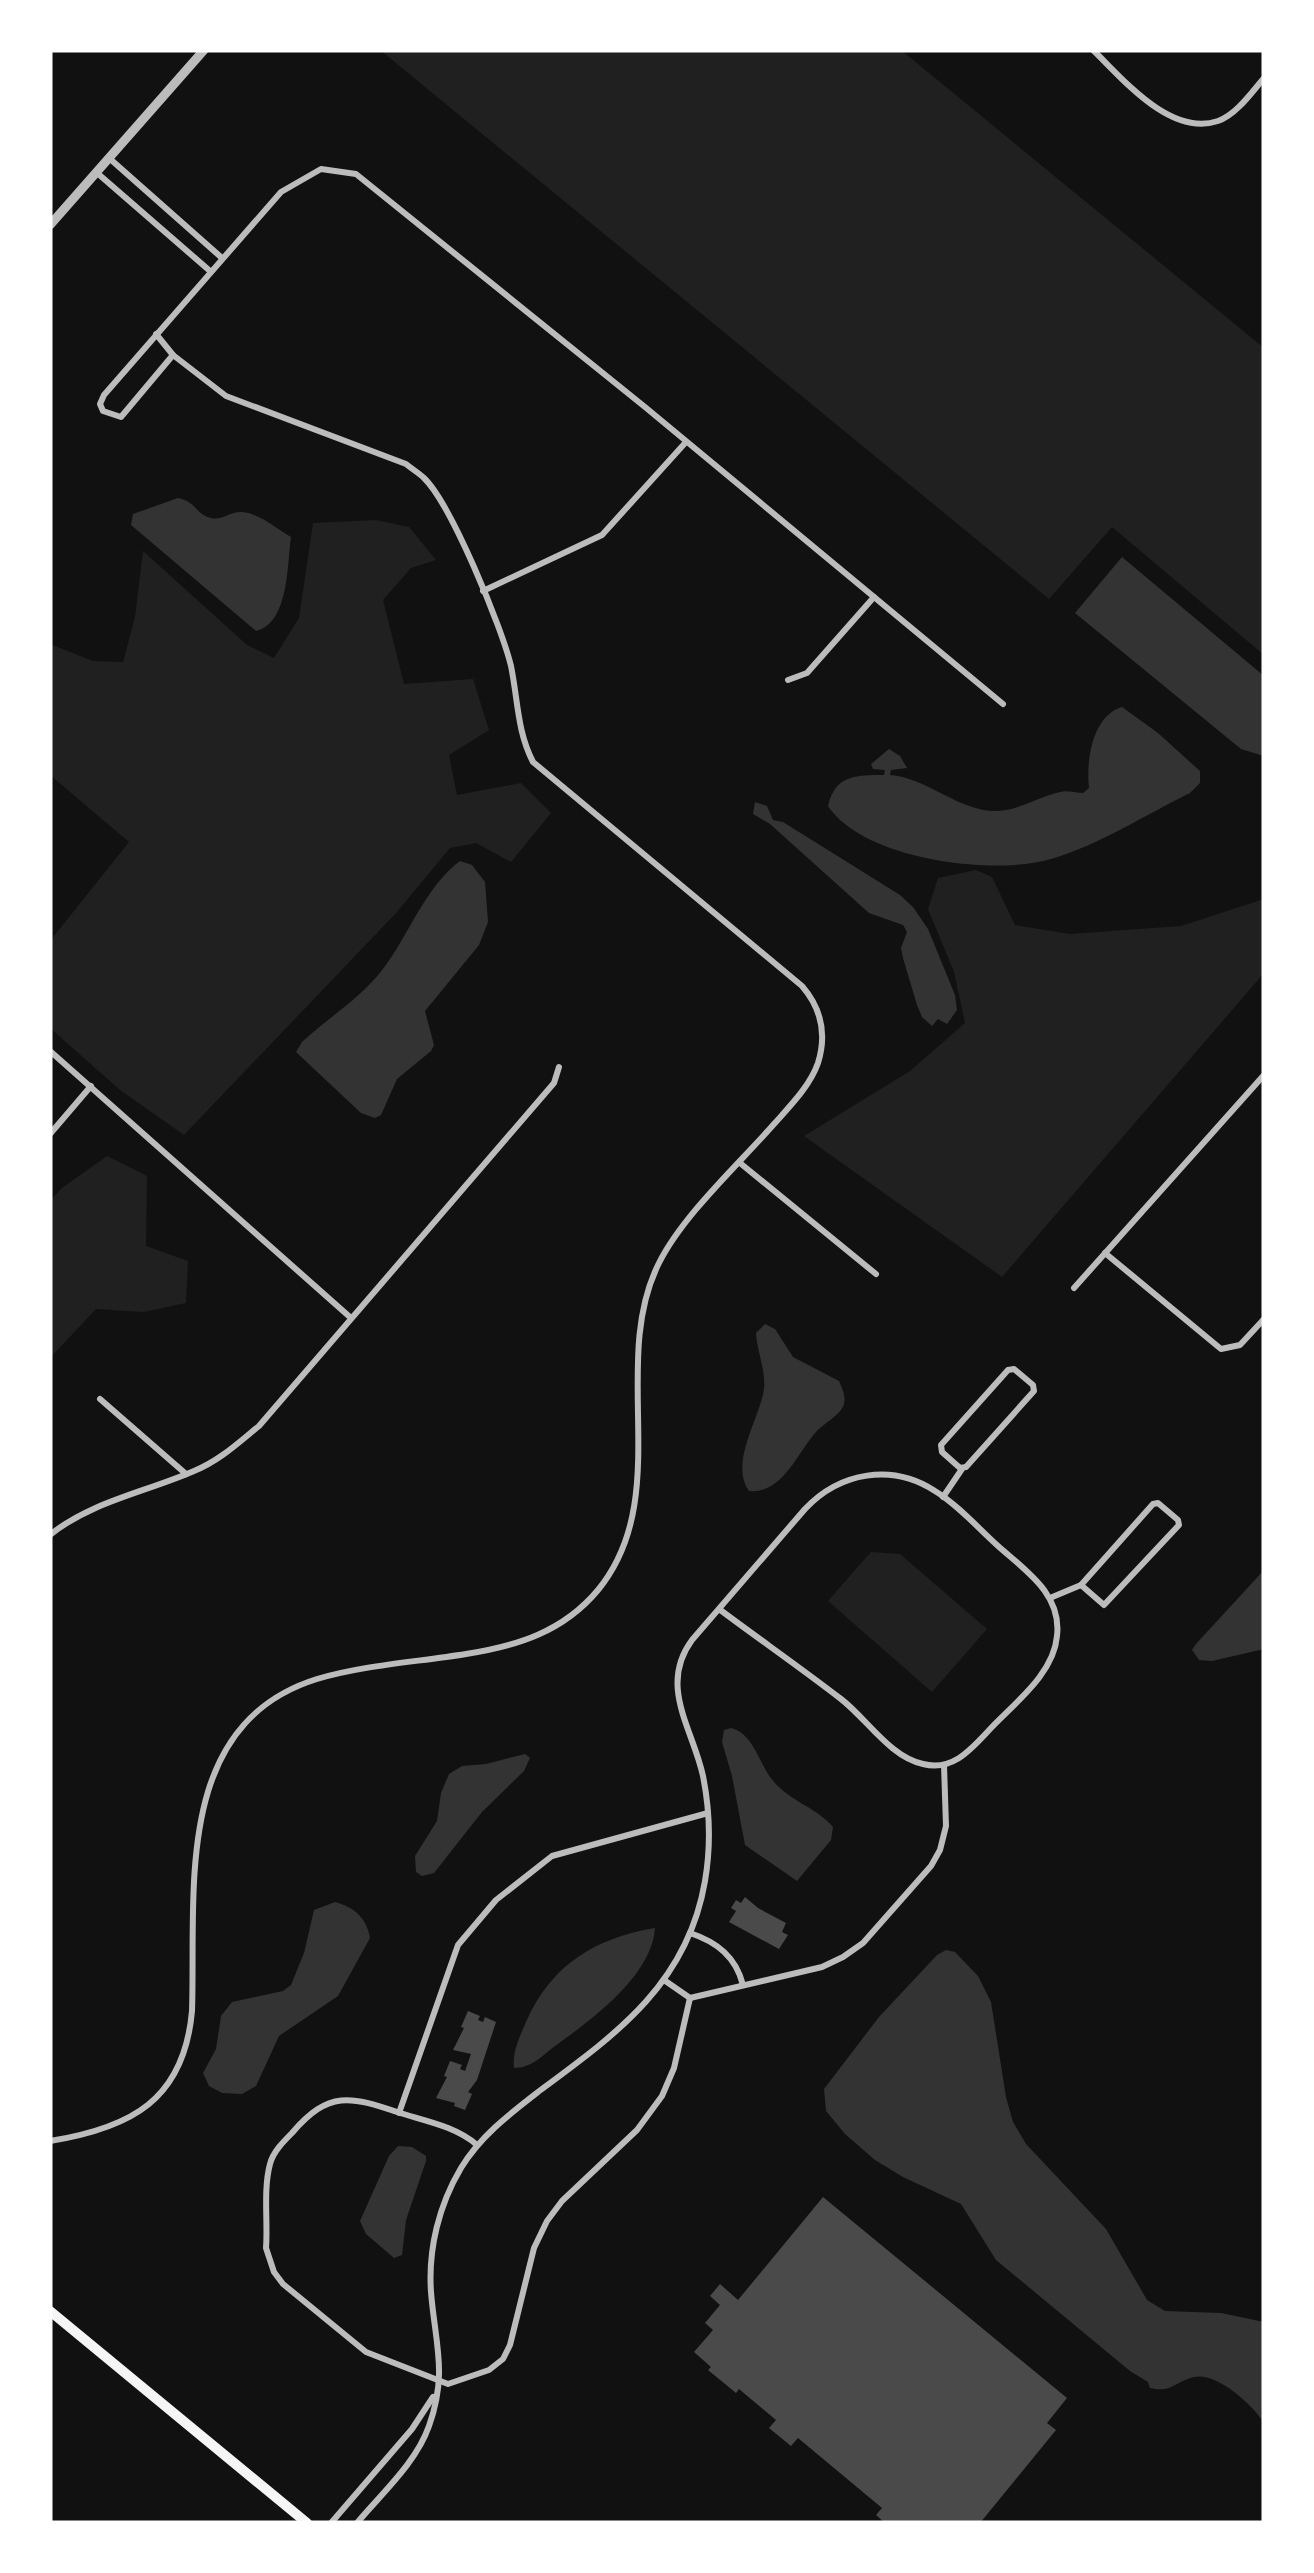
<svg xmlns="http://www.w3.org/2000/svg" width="1314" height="2573" font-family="'Nunito Sans',sans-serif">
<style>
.green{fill:#202020}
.water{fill:#333}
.building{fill:#4a4a4a}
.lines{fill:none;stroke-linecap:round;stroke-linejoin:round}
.minor{stroke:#bcbcbc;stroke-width:6}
.tertiary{stroke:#bcbcbc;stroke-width:9}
.secondary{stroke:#f5f5f5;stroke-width:10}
</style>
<rect width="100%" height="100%" fill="#111"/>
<g class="green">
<path d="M380,50h521l363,298v307l-152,-128 -63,72z"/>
<path d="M376,520l33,7 27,33 -25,8 -28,32 21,84 69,-5 16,51 -40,25 8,40 64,-12 30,30 -40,49 -35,-19 -26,5 -53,64 -213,223 -64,-45 -70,-62v-87l79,-99 -79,-67v-131l43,17 30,1 12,-45 8,-66 104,94 27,13 25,-40 14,-95z"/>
<path d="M976,870l16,7 23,48 55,9 111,-8 83,-27v74l-262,304 -198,-141 106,-65 55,-48 -11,-51 -26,-63 10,-31z"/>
<path d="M107,1156l40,20 -1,70 42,15 -2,42 -42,9 -48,-3 -46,49v-157l12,-13z"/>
<path d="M871,1552l29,2 87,75 -55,63 -104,-91z"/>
</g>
<g class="water">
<path d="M178,498c19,4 17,16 33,20 12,3 19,-7 31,-6 19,2 35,17 49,25 -4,28 -2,86 -35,94l-125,-106 2,-11z"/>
<path d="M1122,557l142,119v80l-23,-7 -166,-136z"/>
<path d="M1122,707l36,26 42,38v12l-10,10c-45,22 -91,52 -139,66 -58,17 -187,1 -223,-53 7,-31 28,-31 56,-31l1,-5 -12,-1 -2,-5 18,-15 11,7 7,12 -16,2 -1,5c37,3 64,33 102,36 25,1 45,-14 68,-19 8,-2 15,1 23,1l6,-5c-3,-27 3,-72 33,-81z"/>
<path d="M755,802l12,4 6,14 10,2 117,73 13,12 15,22 27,66 2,15 -10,14 -9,-5 -6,7 -10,-9 -5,-12 -14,-47 -2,-10 6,-16 -4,-7 -34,-12 -99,-89 -17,-10z"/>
<path d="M460,861l12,4 13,17 3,40 -9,23 -54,66 9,34 -3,6 -34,28 -16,36 -6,3 -14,-5 -65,-61 6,-10c27,-25 59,-44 81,-73 26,-34 42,-82 77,-108z"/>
<path d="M765,1324l10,5 18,28 46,24c3,7 7,15 5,23 -3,11 -20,19 -28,28 -19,21 -33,62 -67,59 -20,-28 11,-73 15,-102 2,-19 -7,-37 -8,-56z"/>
<path d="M1264,1570v79l-52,12 -13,-1 -7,-10 4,-6z"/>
<path d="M731,1728c24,6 28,38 44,55 17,19 42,25 58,44l-2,13 -34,41 -52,-36 -13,-69 -10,-34 2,-12z"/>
<path d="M525,1754l5,4 -6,13 -42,41 -48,61 -12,3 -6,-4 -1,-16 22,-35 4,-28 8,-19 13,-8 24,-2z"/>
<path d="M335,1902c19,5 32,16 35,36l-32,58 -59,40 -23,50 -14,8 -20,-1 -13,-7 -6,-13 13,-24 5,-33 11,-14 51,-11 8,-6 13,-32 10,-43z"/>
<path d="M655,1928c-3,48 -64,92 -100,118 -14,11 -24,22 -41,22 -2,-16 6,-32 12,-46 25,-57 69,-84 129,-94z"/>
<path d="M946,1950l9,2 23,24 13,26 15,95 7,25 13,22 80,85 41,71 18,11 56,2 43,9v101c-11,-18 -47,-51 -70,-46 -21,5 -21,16 -44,11l-2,-6 -18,-11 -134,-111 -35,-56 -58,-27 -28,-17 -30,-26 -19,-23 -2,-22 55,-72 58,-62z"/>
<path d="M398,2146l14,1 14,9v5l-20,59 -4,35 -8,3 -28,-24 -6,-13 29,-65z"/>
</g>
<g class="building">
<path d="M745,1897l13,11 28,15 -4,9 6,3 -9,14 -50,-27 7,-11 -5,-3 5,-8 5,3z"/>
<path d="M468,2011l12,5 -2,4 5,2 2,-5 11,5 -19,58 -9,12 4,2 -7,16 -11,-4 1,-3 -19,-5 11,-21 -3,-1 6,-15 12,4 -2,4 5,2 6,-17 -18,-4 11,-22 -3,-1z"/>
<path d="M823,2197l244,201 -20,25 9,7 -76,93h-95l-9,-8 6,-7 -84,-70 -7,8 -22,-18 7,-8 -37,-31 -3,4 -28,-23 3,-3 -17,-15 19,-22 -8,-7 15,-18 -10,-9 10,-12 18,16z"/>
</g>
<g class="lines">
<g class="minor">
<path d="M1093,50c30,29 77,87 125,71 18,-6 34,-29 46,-43"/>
<path d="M109,158l113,100"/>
<path d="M96,172l114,99"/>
<path d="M173,355l-52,62 -18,-6 -3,-7 4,-9 177,-203 40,-23 35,5 289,233 358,297"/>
<path d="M483,591l119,-56 84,-93"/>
<path d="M788,680l19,-7 67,-76"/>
<path d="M50,1051l301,267"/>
<path d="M50,1134l41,-48"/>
<path d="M740,1163l136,111"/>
<path d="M1105,1253l116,96 19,-4 24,-26"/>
<path d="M1074,1288l190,-213"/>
<path d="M1014,1369l19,16 1,6 -68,76 -6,1 -18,-16 -1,-7 67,-75z"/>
<path d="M100,1399l86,75"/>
<path d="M943,1497l19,-28"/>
<path d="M1158,1503l20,17 1,5 -75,80 -23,-20 72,-81z"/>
<path d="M50,1535c40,-33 96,-43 144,-64 25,-10 44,-28 65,-45l295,-343 5,-16"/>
<path d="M1050,1598l31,-13"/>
<path d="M690,1933c27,9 46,24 53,52"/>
<path d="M664,1980l26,18"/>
<path d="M690,1998l132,-31 21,-10 20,-14 68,-77 9,-16 6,-24 -2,-61"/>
<path d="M399,2113l59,-168 38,-45 56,-44 156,-43"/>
<path d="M50,2141c81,-13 134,-41 142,-130 4,-119 -20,-287 125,-332 47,-14 100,-17 149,-25 51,-8 97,-22 132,-64 77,-94 10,-226 61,-327 24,-48 80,-99 115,-139 16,-18 36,-38 44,-61 9,-29 3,-55 -16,-77l-269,-224c-16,-31 -15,-62 -22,-96 -9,-38 -60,-162 -87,-188 -5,-5 -12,-9 -18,-14l-180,-68 -53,-41 -17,-21"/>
<path d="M477,2145c-20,-18 -51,-24 -77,-32 -50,-17 -71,-23 -108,20 -9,9 -19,19 -22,31 -7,26 -2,58 -4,84l8,24 9,12 83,68 82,32 41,-14 14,-11 7,-14 24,-97 13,-27 15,-20 75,-71 25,-34 12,-28 16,-70"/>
<path d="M331,2523l81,-94 21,-32"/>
<path d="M357,2523c25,-30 59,-60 72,-97 19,-53 6,-83 2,-134 -3,-43 8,-87 30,-124 20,-33 50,-55 81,-79 76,-56 146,-107 163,-208 6,-35 5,-70 -2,-105 -10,-47 -45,-90 -11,-136l113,-131c35,-37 87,-46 130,-18 23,14 43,37 63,55 28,25 64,48 59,90 -3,37 -41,66 -65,91 -19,20 -38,45 -69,37 -33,-7 -56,-45 -82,-65 -40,-31 -82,-60 -122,-90"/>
</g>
<path class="tertiary" d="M50,225l154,-175"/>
<path class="secondary" d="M50,2311l257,212"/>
</g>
<rect width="1314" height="2573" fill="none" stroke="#ffffff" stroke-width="105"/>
</svg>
